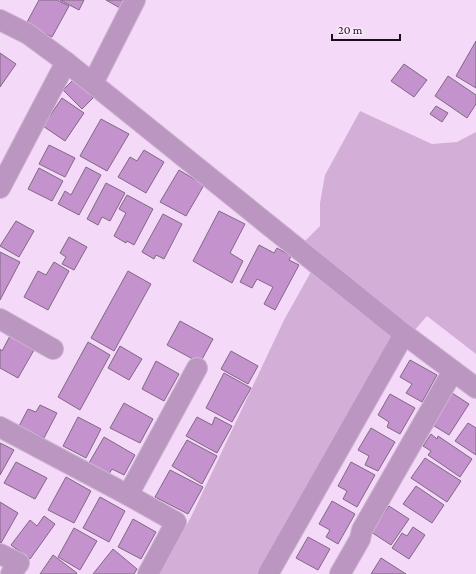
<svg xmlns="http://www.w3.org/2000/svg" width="476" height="574" font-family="'Crimson Pro',serif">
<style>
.green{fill:#d3afd8}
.building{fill:#c492cc;stroke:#806984}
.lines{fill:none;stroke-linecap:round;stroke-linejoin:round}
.street-casing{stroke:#ccb5d0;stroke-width:22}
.street{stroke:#bb96c0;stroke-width:20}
</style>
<rect width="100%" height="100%" fill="#f4d9f8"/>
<g class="green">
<path d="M360,111l72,33 25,-2 19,-10v222l-49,-38 -14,16 -112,-87 19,-19v-23l5,-28z"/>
<path d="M312,270l77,59 2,10 -132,235h-99l31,-57 93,-197z"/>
</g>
<g class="building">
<path d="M39,0h18l12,6 -17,31 -26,-13z"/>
<path d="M60,0h24l-5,10z"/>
<path d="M106,0h19l-5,8z"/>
<path d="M476,41v47l-20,-12z"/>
<path d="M0,53l16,11 -16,23z"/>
<path d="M404,64l23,16 -13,17 -23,-16z"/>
<path d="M448,76l28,19v9l-9,14 -32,-22z"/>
<path d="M74,79l19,19 -11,11 -19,-19z"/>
<path d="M62,98l22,15 -19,28 -22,-15z"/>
<path d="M436,106l12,7 -6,9 -12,-8z"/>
<path d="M101,119l28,15 -22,37 -27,-15z"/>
<path d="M49,145l26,13 -10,19 -26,-13z"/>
<path d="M144,150l20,12 -18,31 -28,-16 12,-20 7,4z"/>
<path d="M86,167l15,8 -22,40 -21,-11 7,-13 6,4z"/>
<path d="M39,168l24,13 -11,20 -24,-12z"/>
<path d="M179,170l25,15 -18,31 -26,-14z"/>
<path d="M106,183l19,10 -15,28 -8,-4 -4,8 -11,-6z"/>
<path d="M127,195l26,14 -19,36 -7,-4 -1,2 -12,-7 12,-23 -7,-4z"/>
<path d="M219,211l26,13 -15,29 13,8 -11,22 -39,-22z"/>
<path d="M163,214l19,10 -18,35 -8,-4 -2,4 -12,-7z"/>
<path d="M16,221l18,10 -15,26 -19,-11z"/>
<path d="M69,237l18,10 -13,23 -12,-6 4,-7 -6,-4z"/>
<path d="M259,245l15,8 3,-5 14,8 -2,4 10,5 -24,45 -11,-6 9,-17 -16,-8 -5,9 -12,-6z"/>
<path d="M0,252l20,10 -20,38z"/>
<path d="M54,262l15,9 -21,39 -24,-13 14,-26 8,4z"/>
<path d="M128,271l23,13 -37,67 -23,-13z"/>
<path d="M180,321l33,18 -13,24 -33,-18z"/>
<path d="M10,336l24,14 -16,28 -18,-10v-19l2,2z"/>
<path d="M88,342l22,13 -30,55 -22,-13z"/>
<path d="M120,346l22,13 -13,21 -21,-12z"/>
<path d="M231,351l27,15 -10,18 -27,-15z"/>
<path d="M410,360l27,15 -15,27 -16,-9 6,-9 -12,-7z"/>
<path d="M156,361l23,13 -15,27 -22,-12z"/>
<path d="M224,373l27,15 -19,34 -26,-14z"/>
<path d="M452,393l17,11 -20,31 -18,-11z"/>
<path d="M390,394l25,14 -15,26 -13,-7 2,-5 -11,-7z"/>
<path d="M124,403l29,16 -13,24 -30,-15z"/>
<path d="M40,405l17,8 -13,25 -25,-12 9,-17 8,3z"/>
<path d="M78,417l23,12 -15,29 -23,-12z"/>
<path d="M197,417l15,8 3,-8 17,9 -15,27 -31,-17z"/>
<path d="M468,423l8,5v27l-21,-14z"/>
<path d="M371,428l24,14 -17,29 -13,-6 4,-9 -11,-6z"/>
<path d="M431,434l6,5 1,-3 34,23 -12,18 -32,-22 3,-4 -8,-5z"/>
<path d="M104,437l31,18 -11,20 -12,-6 -3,5 -20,-11z"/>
<path d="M187,440l30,16 -15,28 -30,-18z"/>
<path d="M0,443l14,7 -14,25z"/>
<path d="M425,458l36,23 -14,21 -36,-24z"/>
<path d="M16,462l31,16 -12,21 -31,-16z"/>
<path d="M351,462l24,13 -18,32 -14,-8 4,-8 -9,-5z"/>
<path d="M170,470l33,17 -15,27 -33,-17z"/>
<path d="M66,477l25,14 -17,32 -26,-13z"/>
<path d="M416,486l28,19 -12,18 -29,-19z"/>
<path d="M100,497l25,14 -16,31 -26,-14z"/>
<path d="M332,501l23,13 -17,30 -12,-7 4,-7 -11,-6z"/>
<path d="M0,502l18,11 -17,30h-1z"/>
<path d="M389,506l20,13 -18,26 -20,-13z"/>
<path d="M44,516l11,8 -25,35 -19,-14 19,-25 7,6z"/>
<path d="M133,519l23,13 -15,27 -23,-12z"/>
<path d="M413,527l12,8 -16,24 -17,-11 10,-15 5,3z"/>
<path d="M74,528l23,13 -17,29 -22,-13z"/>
<path d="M308,537l22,12 -12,21 -22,-12z"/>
<path d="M113,549l24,20 -3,5h-41z"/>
<path d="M53,555l24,18 -1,1h-36z"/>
<path d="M381,558l25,16h-35z"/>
</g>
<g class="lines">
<g class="street-casing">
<g id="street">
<path d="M0,20l28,14 38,28 338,272 72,54"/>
<path d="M93,83l42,-83"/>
<path d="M0,188l66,-126"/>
<path d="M0,319l53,30"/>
<path d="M0,427l128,68 69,-127"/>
<path d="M128,495l48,27 -28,52"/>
<path d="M0,554l19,9 -8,11"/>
<path d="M268,574l136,-240"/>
<path d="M340,574l20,-35 2,-9 91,-159"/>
</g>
</g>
<use href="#street" class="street"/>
</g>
<path d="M332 34v6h68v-6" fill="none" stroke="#180f1a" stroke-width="2"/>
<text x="338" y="34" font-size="12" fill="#180f1a" stroke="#fbebfd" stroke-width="3" paint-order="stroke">20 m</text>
</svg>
